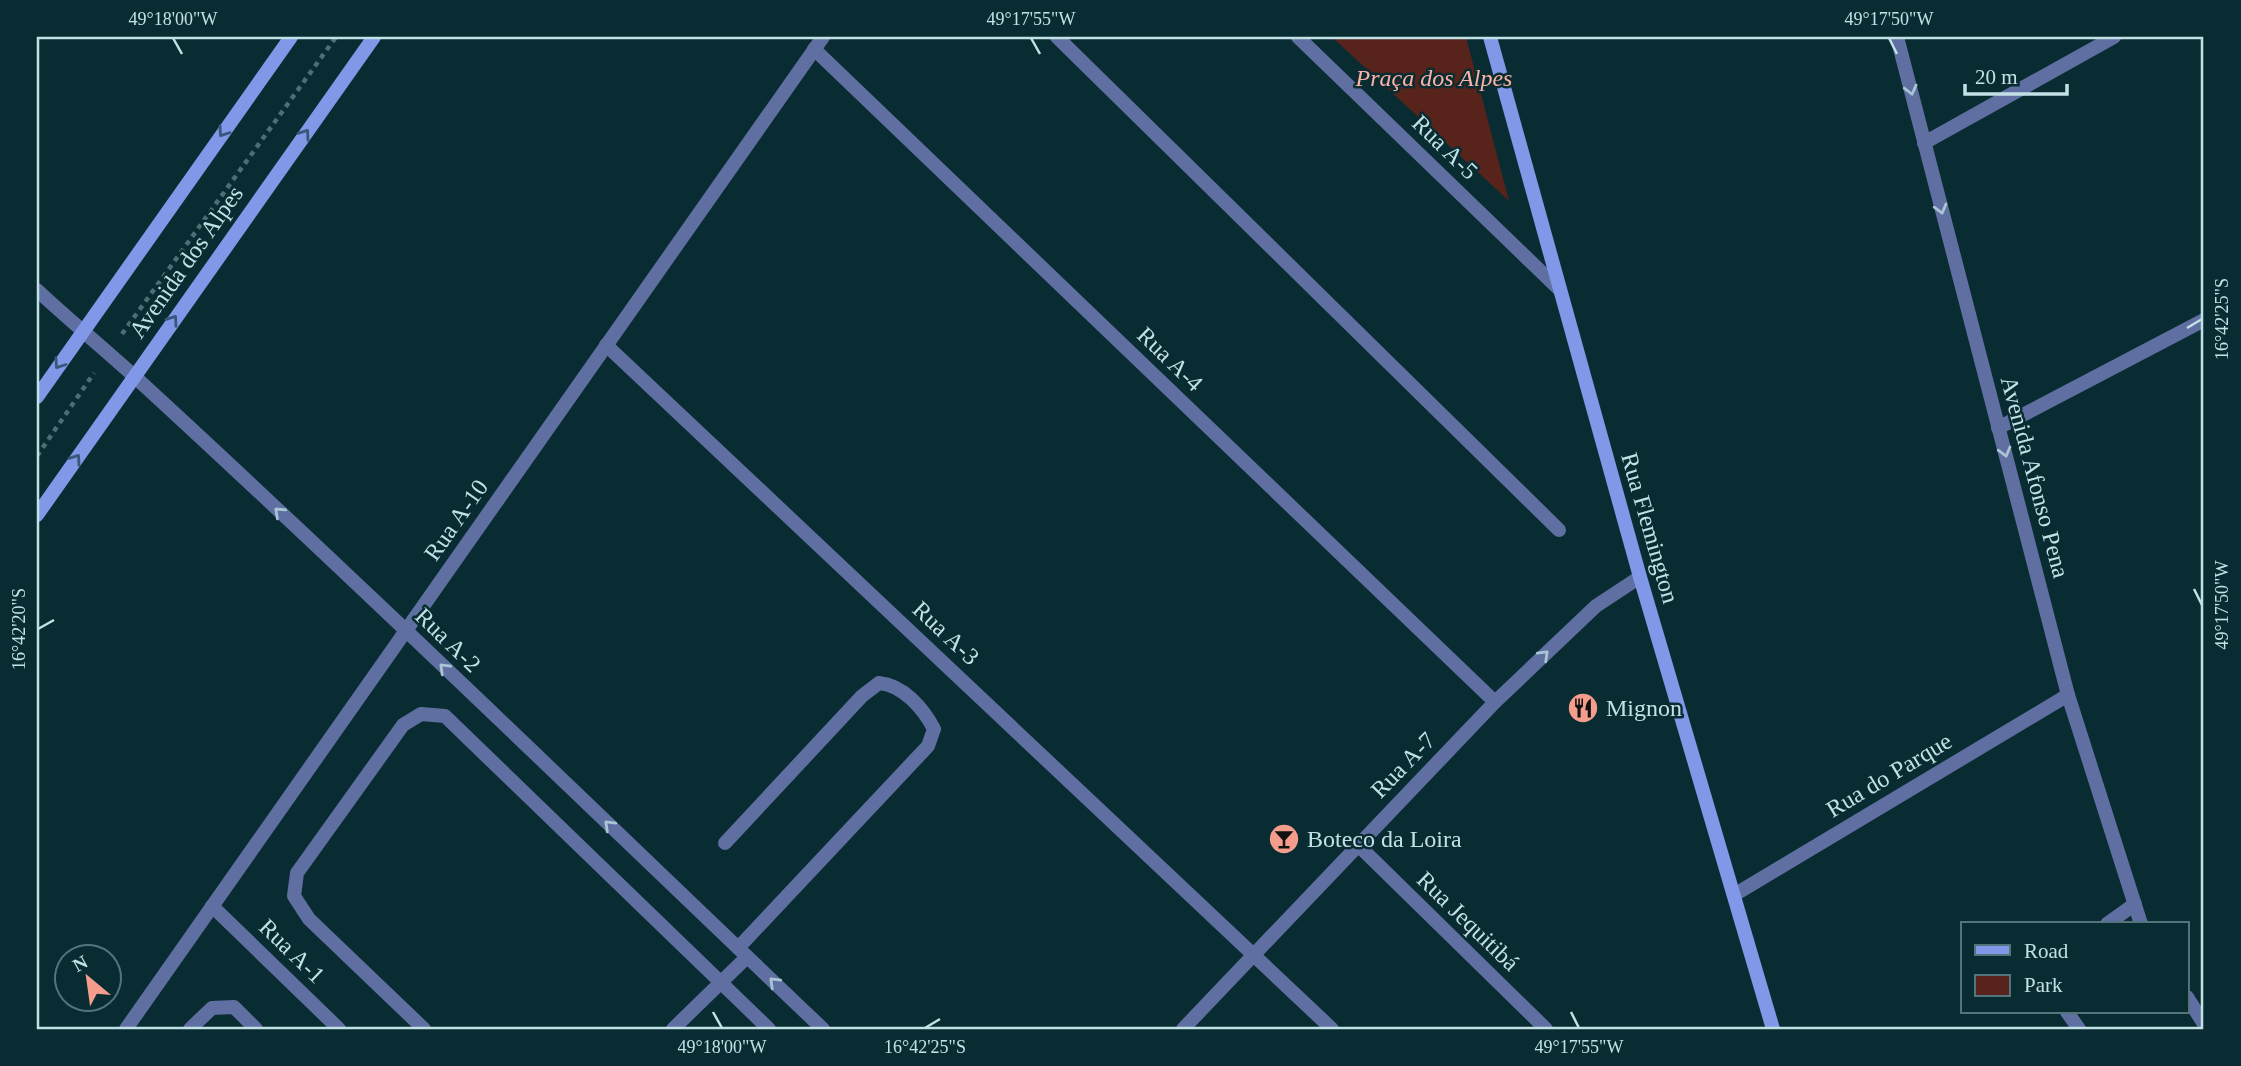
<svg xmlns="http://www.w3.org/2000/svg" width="2241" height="1066" font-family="Georgia,serif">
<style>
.green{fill:#58231a}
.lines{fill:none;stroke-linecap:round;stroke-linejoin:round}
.path{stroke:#4d6e74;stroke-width:4.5;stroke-dasharray:5 5;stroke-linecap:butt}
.lane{stroke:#606fa1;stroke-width:14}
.street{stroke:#606fa1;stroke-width:14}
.secondary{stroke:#8197e7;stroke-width:14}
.oneway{stroke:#aac4d6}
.oneway2{stroke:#39577a}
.ticks{fill:none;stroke:#c2e1e7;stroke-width:2.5}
.labels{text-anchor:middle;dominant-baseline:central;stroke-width:5;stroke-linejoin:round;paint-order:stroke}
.park-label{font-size:24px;font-style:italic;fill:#fcb3a5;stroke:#092c32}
.street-label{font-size:24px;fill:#c2e1e7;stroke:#092c32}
.poi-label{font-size:24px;fill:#c2e1e7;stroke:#092c32;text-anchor:start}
.neatline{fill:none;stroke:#c2e1e7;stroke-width:2.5}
.ticks-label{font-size:18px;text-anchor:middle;fill:#c2e1e7}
</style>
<rect width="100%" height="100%" fill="#092c32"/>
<path class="green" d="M1332,37h134l43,164z"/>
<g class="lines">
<g class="path">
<path d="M122,334l214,-297"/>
<path d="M37,456l57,-83"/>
</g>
<g class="lane">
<path d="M1057,37l502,493"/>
<path d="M1924,143l190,-106"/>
<path d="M1998,428l206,-108"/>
<path d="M725,843l137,-147 17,-13c24,2 44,25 55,46l-6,17 -190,202"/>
<path d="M2107,924l28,-20"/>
<path d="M2067,1012l12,17"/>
<path d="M190,1029l22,-21 22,-1 22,22"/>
<path d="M424,1029l-115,-110 -15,-23 3,-23 106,-148 18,-11 24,2 324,313"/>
<path d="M673,1029l74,-72"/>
</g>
<g class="street">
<path d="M1298,37l262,253"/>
<path d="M1897,37l171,658 73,229"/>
<path d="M814,49l681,653"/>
<path d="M37,290c31,29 65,57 97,86 233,214 460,435 689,653"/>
<path d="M606,345l726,684"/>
<path d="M1358,845l188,184"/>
<path d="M1734,895l334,-200"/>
<path d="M212,906l127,123"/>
<path d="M2187,997l17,27"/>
<path d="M126,1029l697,-992"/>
<path d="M1183,1029l312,-327 101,-96 44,-29"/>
</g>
<g class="secondary">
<path d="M1490,37l150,540 133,452"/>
<path d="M37,397l254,-360"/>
<path d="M37,515l337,-478"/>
</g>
</g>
<defs><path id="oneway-chevron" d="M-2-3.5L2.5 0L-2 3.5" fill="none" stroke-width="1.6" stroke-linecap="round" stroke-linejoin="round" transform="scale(1.75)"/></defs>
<g class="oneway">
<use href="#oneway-chevron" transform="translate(1911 90) rotate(76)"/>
<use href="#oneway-chevron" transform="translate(1941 209) rotate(75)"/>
<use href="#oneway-chevron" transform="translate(2005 452) rotate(75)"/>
<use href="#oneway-chevron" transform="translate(279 512) rotate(-137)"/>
<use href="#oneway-chevron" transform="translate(1544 655) rotate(-44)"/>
<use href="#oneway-chevron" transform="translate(444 668) rotate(-136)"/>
<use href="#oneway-chevron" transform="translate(609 825) rotate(-136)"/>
<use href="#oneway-chevron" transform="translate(774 982) rotate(-136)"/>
</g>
<g class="oneway2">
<use href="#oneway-chevron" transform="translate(223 132) rotate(125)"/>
<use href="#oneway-chevron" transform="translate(305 134) rotate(-55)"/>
<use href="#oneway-chevron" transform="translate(173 320) rotate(-55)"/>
<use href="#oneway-chevron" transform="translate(59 364) rotate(124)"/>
<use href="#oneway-chevron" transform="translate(76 459) rotate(-55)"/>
</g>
<path class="ticks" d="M173,38l9,16M1031,38l9,16M1889,38l8,16M2187,328l15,-9M2194,589l8,16M38,629l16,-9M713,1012l9,16M1571,1012l8,16M925,1028l15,-9"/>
<defs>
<g id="restaurant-disc" transform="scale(1.575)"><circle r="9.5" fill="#f49d8d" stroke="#092c32"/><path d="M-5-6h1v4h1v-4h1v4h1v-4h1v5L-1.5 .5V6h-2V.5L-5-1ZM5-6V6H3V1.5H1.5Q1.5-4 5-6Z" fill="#111"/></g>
<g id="bar-disc" transform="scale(1.575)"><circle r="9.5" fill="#f49d8d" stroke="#092c32"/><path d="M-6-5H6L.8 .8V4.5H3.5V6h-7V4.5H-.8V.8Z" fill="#111"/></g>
</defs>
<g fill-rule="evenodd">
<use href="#restaurant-disc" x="1583" y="708"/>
<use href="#bar-disc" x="1284" y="839"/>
</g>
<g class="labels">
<g class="park-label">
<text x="1434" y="78">Praça dos Alpes</text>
</g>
<g class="street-label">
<text transform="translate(1445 147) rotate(44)">Rua A-5</text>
<text transform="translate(186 262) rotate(-55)">Avenida dos Alpes</text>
<text transform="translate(1170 359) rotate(44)">Rua A-4</text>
<text transform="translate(2035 477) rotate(75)">Avenida Afonso Pena</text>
<text transform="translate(456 520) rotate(-55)">Rua A-10</text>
<text transform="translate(1650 528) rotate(74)">Rua Flemington</text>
<text transform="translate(946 633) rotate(43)">Rua A-3</text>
<text transform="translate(448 640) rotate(44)">Rua A-2</text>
<text transform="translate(1403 765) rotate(-46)">Rua A-7</text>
<text transform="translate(1889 775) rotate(-31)">Rua do Parque</text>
<text transform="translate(1468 921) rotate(44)">Rua Jequitibá</text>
<text transform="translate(292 951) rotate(44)">Rua A-1</text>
</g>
<g class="poi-label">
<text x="1606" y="708">Mignon</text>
<text x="1307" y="839">Boteco da Loira</text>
</g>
</g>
<rect width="2241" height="1066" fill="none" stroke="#092c32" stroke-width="77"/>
<rect x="1961" y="922" width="228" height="91" fill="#092c32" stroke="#53747a" stroke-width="2"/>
<rect x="1975" y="945" width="35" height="10" fill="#8197e7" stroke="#53747a" stroke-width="2"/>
<text x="2024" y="958" font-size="21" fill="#c2e1e7">Road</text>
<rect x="1975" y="975" width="35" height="21" fill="#58231a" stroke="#53747a" stroke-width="2"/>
<text x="2024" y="992" font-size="21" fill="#c2e1e7">Park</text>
<g transform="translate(88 978) rotate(331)"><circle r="33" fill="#092c32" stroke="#53747a" stroke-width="2"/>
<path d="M0-5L12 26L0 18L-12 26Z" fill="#f49d8d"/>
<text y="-10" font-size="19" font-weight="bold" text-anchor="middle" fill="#c2e1e7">N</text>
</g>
<path d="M1965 84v10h102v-10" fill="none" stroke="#c2e1e7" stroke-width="3.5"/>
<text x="1975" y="84" font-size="21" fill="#c2e1e7" stroke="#092c32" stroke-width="5" paint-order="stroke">20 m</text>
<rect x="38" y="38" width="2164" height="990" class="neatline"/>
<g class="ticks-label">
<text x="173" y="25">49°18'00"W</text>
<text x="1031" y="25">49°17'55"W</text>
<text x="1889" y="25">49°17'50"W</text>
<text transform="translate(2222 319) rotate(-90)" y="6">16°42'25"S</text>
<text transform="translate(2222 605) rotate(-90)" y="6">49°17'50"W</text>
<text transform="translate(19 629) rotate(-90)" y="6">16°42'20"S</text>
<text x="722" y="1053">49°18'00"W</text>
<text x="925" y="1053">16°42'25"S</text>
<text x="1579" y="1053">49°17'55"W</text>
</g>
</svg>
